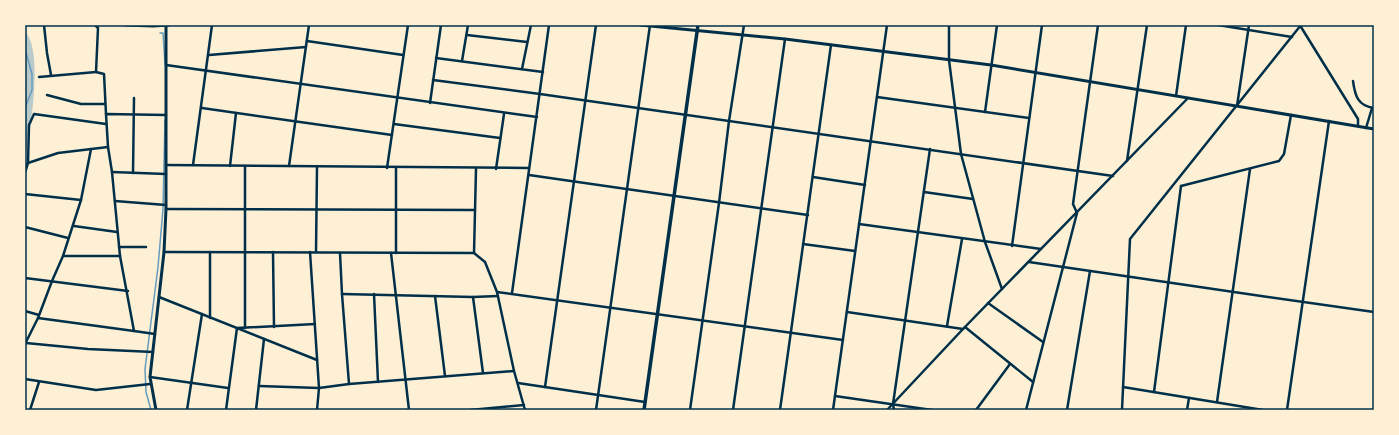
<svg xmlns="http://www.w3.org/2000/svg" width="1399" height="435" font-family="'Zilla Slab',serif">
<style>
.green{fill:#b9caca}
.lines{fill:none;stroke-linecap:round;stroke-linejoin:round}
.stream{stroke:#669bbc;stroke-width:1.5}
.minor{stroke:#003049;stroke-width:2.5}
.tertiary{stroke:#003049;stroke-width:3}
.secondary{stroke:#003049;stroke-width:3.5}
.neatline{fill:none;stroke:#003049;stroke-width:1.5}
</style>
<rect width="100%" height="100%" fill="#fdf0d5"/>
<path class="green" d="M25,32c19,18 5,102 0,127v-95l2,-14h-2z"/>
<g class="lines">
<g class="stream">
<path d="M160,33h3l2,31"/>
<path d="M25,49l7,25v16l-7,18"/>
<path d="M151,410l-5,-18 -1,-23 13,-102 5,-58 2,-89"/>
</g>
<g class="minor">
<path d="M44,25l3,28 4,22"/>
<path d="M95,25l3,3 -2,44 8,2 2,40"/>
<path d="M949,25v35l12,94 24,88 17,47"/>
<path d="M1218,25l74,12"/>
<path d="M1301,27l57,92v7"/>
<path d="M467,35l60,7"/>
<path d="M307,41l96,14"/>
<path d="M209,55l97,-8"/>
<path d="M436,58l107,14"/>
<path d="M462,61l6,-36"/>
<path d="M166,65l371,52"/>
<path d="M522,69l9,-44"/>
<path d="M39,77l57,-5"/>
<path d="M433,80l107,14 573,82"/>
<path d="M1353,81c2,15 5,25 21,27"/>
<path d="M47,95l34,9h24"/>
<path d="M1176,96l10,-71"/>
<path d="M877,97l152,21"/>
<path d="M430,103l11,-78"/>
<path d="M1237,106l12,-81"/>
<path d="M202,108l190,27"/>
<path d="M985,112l12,-87"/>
<path d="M394,124l106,14"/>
<path d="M1366,128l6,-20"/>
<path d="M1127,161l20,-136"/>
<path d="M166,165l363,3"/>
<path d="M193,165l19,-140"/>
<path d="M25,166l3,-3 30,-10 50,-6"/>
<path d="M230,166l6,-53"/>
<path d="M245,166v162"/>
<path d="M289,166l20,-141"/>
<path d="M387,168l21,-143"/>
<path d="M496,169l8,-55"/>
<path d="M112,172l54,2"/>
<path d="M25,173l3,-10 1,-38 5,-11 72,10"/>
<path d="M133,173l1,-75"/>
<path d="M529,175l279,40"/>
<path d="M813,177l52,8"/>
<path d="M1181,186l98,-25 5,-7 7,-39"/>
<path d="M924,192l49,7"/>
<path d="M25,194l56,6"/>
<path d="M115,201l51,4"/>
<path d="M166,209l309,1"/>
<path d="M859,224l182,25"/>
<path d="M74,226l43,6"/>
<path d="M25,227l43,11"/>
<path d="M803,244l52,7"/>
<path d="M1012,246l30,-221"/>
<path d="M119,247h27"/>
<path d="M164,252l310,1 11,9 12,30 17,79 11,39"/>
<path d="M273,252l1,75"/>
<path d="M310,252l9,136 -2,22"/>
<path d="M316,252l1,-85"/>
<path d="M340,253l2,41 7,90"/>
<path d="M391,253l18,157"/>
<path d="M396,253v-85"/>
<path d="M474,253l2,-84"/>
<path d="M63,256h57"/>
<path d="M1029,262l239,35 106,15"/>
<path d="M25,278l103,13"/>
<path d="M497,292l346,48"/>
<path d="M512,293l37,-268"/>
<path d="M342,294l131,3 25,-1"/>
<path d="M374,294l4,88"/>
<path d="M435,296l10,80"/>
<path d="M159,297l158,63"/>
<path d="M473,297l10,76"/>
<path d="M988,303l55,39"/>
<path d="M25,311l14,4"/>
<path d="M847,312l116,17"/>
<path d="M38,318l96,13 -14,-75 -8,-84 -4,-25 -2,-33 60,1"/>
<path d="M210,318v-66"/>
<path d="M947,326l15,-87"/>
<path d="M965,327l68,55"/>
<path d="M134,331l21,3"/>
<path d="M26,343l62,6 65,3"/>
<path d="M25,344l13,-26 14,-37 11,-25 18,-56 10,-51"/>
<path d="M150,377l78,11"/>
<path d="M25,379l71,11 54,-6"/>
<path d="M518,383l127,19"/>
<path d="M259,386l60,2 30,-4 165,-13"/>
<path d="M545,387l51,-362"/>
<path d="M1123,387l140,23"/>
<path d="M1154,392l27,-206"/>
<path d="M835,396l97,14"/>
<path d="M1217,402l33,-233"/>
<path d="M30,410l9,-28"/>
<path d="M187,410l15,-96"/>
<path d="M226,410l11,-82 78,-4"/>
<path d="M256,410l8,-71"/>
<path d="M470,410l54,-5"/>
<path d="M596,410l54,-385"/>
<path d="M690,410l29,-207 10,-82 15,-96"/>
<path d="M733,410l52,-371"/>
<path d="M780,410l51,-365"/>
<path d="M833,410l54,-385"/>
<path d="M887,410l76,-81 225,-231"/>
<path d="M894,410l-1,-6 37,-255"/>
<path d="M976,410l34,-46"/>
<path d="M1026,410l51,-197 -4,-9 25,-179"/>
<path d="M1067,410l23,-139"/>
<path d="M1122,410l8,-171 171,-214"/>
<path d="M1187,410l2,-12"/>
<path d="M1287,410l42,-289"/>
</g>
<g class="tertiary">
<path d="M126,25l27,1 16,-1"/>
<path d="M640,25l145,14 206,26 383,64"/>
<path d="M156,410l-6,-33 14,-125 2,-43v-183"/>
</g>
<path class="secondary" d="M644,410l54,-385"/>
</g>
<rect width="1399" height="435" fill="none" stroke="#fdf0d5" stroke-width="52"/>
<rect x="26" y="26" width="1347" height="383" class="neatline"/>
</svg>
